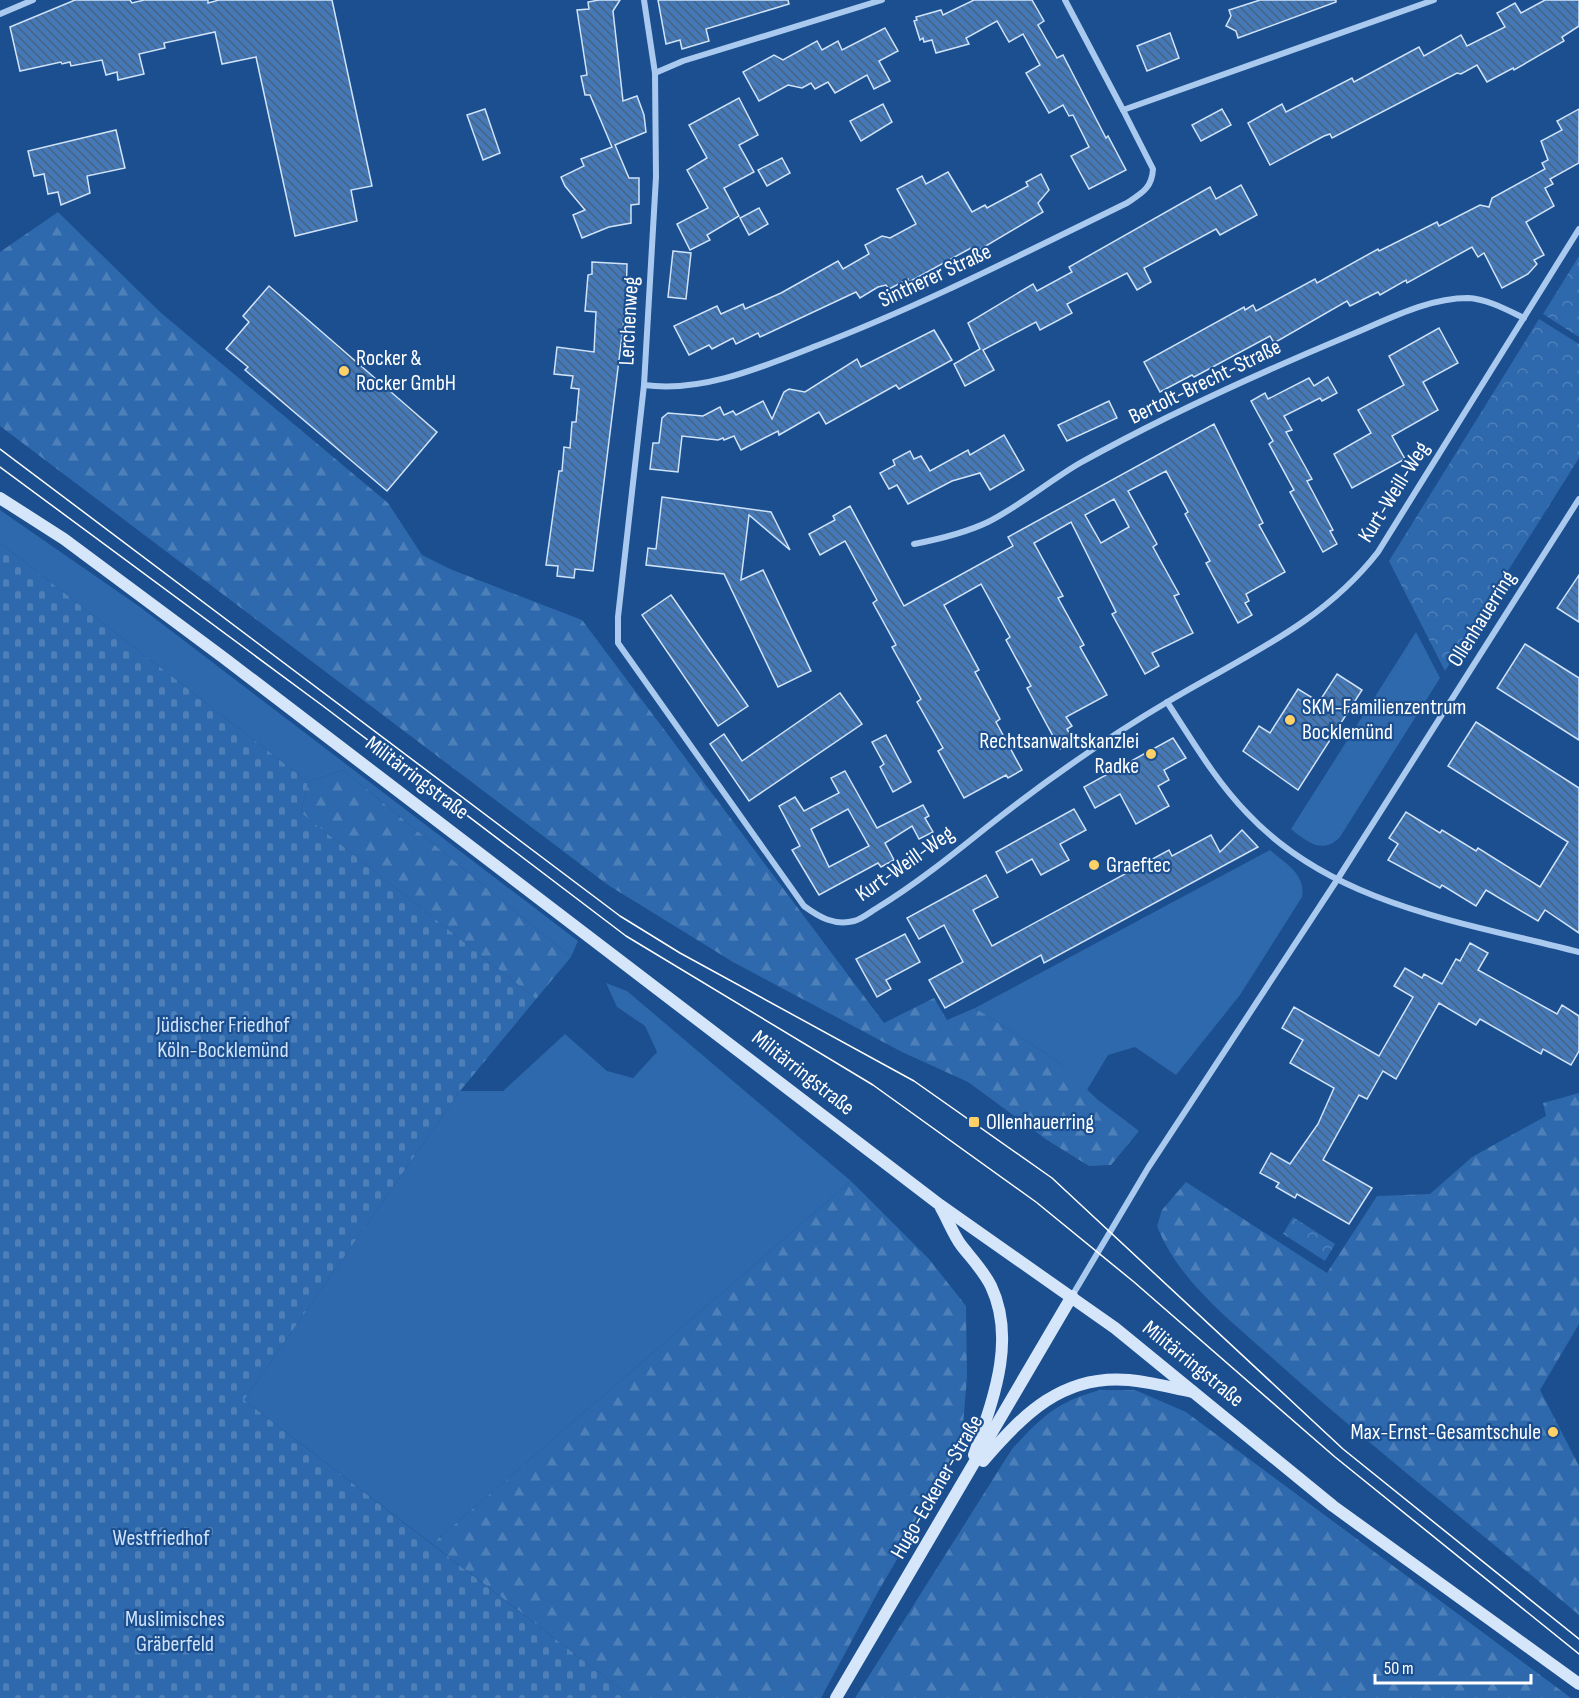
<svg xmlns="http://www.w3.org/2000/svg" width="1579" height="1698" font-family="'Sofia Sans Condensed',sans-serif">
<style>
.grass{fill:#2e69ad}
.forest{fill:url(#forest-firs)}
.cemetery{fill:url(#cemetery-stones)}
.park{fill:url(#park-crowns)}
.building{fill:url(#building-back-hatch);stroke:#cfe3fa;stroke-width:1.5;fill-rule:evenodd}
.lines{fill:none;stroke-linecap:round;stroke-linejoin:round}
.street{stroke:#a9c9ee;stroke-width:6}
.secondary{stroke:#d6e6fa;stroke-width:12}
.tram{stroke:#fff;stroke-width:1.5}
.poi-dot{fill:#ffd166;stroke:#1b4f8f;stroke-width:2}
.labels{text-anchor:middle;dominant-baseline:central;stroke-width:4.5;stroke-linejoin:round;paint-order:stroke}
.street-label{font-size:22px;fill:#fff;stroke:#1b4f8f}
.poi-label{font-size:22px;fill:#fff;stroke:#1b4f8f;text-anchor:start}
.park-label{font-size:22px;fill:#cfe3fa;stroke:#1b4f8f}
</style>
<defs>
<pattern id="forest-firs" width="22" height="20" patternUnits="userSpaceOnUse" patternTransform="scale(1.5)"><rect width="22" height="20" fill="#2e69ad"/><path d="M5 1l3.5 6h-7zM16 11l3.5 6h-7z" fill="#4d80b9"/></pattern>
<pattern id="cemetery-stones" width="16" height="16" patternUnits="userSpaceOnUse" patternTransform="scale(1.5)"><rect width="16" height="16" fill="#2e69ad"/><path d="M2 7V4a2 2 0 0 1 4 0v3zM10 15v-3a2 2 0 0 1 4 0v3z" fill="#4d80b9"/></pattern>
<pattern id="park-crowns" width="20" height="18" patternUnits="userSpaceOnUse" patternTransform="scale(1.5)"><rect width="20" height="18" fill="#2e69ad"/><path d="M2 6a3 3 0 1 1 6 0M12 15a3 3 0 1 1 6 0" fill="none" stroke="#4d80b9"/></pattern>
<pattern id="building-back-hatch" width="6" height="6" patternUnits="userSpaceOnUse" patternTransform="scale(1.5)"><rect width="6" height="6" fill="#4478b7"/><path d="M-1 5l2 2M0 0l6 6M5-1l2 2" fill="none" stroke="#486282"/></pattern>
</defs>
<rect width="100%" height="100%" fill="#1b4f8f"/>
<g class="grass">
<path d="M0,510l140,97 438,334 -7,16 -228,-187 -35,12 -308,-239z"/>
<path d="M1416,632l24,46 -100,159c-17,18 -33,5 -49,-8z"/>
<path d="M1270,850c16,14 36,24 32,47l-62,98 -64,80 -41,-28 -27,8 -21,35 -31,-30 -81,-52z"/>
<path d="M606,983l21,8 224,190 -419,363 -188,-144 216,-309h43l62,-57 42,37 26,7 24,-26 -12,-26 -28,-19z"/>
</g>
<g class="forest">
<path d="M58,212l102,100 228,191 34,52 28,14 132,51 302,403 50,-25 13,22 28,-12 81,52 42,40 41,31 -28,34 -22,1 -42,-26 -79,-58 -66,-30 -169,-90 -125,-77 -608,-459v-174z"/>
<path d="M343,770l228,187 -35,42 -235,-186 7,-31z"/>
<path d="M1579,1093v231l-39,66 39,76v149c-100,-84 -203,-164 -300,-251 -45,-41 -99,-80 -122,-138l5,-16 24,-28 141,91 50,-77 53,-2 42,-37 74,-41 -3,-13z"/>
<path d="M851,1181l78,78 37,47 1,71 -6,73 -82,140 -58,108h-189l-200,-154z"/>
<path d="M1100,1390h35l51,22 385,286h-716l157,-249c30,-32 44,-47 88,-59z"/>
</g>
<path class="cemetery" d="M0,543l308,239 -7,31 235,186 -76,92 -216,309 388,298h-632z"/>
<g class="park">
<path d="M1579,256v81l-36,-23z"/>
<path d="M1539,319l40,25v114l-134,213 -56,-110z"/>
<path d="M1293,1217l42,27 -10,17 -42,-27z"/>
</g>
<g class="building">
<path d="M75,0h55l2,3 12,-3h64v3l11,-3h113l40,186 -21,4 6,31 -62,15 -39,-179 -34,7 -7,-32 -51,11 1,5 -26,6 5,20 -26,6 -1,-8 -11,3 -4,-15 -31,6 -1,-4 -8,2 -1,-2 -41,9 -10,-44z"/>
<path d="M599,0h21l-7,11 10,90 14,-5 7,19 2,17 -31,13 14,33h10v26l-8,1v18l-22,4 -27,11 -9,-23 12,-5 -20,-24 -4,-9 23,-11 -3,-7 31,-12 -22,-52h-5l-4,-19 6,-1 -10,-65 12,-1 -1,-7z"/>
<path d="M658,0h130l1,4 -83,25 3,12 -27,8 -2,-9 -14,4z"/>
<path d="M974,0h58l12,21 -6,4 19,33 6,-3 43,83 2,-2 18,34 -37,19 -18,-33 18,-9 -16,-32 -4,1 -6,-11 -14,8 -23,-40 14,-8 -17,-31 -14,8 -12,-21 -31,17 3,6 -33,9 -4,-13 -8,2 -1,-4 -3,2 -6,-19 3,-1 -1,-3 25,-7 2,5z"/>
<path d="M1260,0h76v2l-98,36 -2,-7 -10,-5 5,-10 -2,-6z"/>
<path d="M1545,0h34v26l-17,11 2,4 -50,29 -1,-2 -26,14 -10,-17 -16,9 -4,-1 -125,65 -2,-4 -6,2 -54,29 -22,-42 34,-19 4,8 66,-34 2,4 65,-35 5,9 37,-21 6,11 38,-19 -8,-14 18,-10 6,10z"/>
<path d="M885,28l13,23 -19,10 11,20 -16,8 -7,-14 -32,18 -7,-11 -13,7 -4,-6 -9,5 -14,-3 -29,16 -16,-29 31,-17 9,5 34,-19 5,9 16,-9 4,9z"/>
<path d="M1170,33l9,25 -32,13 -10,-25z"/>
<path d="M739,98l19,37 -19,10 15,27 -30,16 15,28 -32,19 3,5 -20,10 -13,-26 31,-16 -21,-38 20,-12 -18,-33z"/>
<path d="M883,104l9,18 -31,19 -11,-20z"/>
<path d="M485,109l15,44 -17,7 -16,-45z"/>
<path d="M1222,109l9,16 -30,16 -9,-16z"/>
<path d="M1579,109v54l-29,16 3,5 -8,4 9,18 -28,16 18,33 -10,5 3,4 -9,10 -26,14 -18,-35 -6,4 -6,-10 -65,36 -1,-3 -26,15 -2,-3 -28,14 -3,-5 -73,42 -4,-7 -76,41 -2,-2 -32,17 -16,-30 100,-55 1,3 8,-5 3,6 59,-32 2,4 61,-34 1,2 58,-29 2,4 41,-21 9,2 3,-9 53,-29 -3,-6 6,-3 -7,-19 21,-11 -5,-9z"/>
<path d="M116,130l9,38 -38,8 3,17 -29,12 -3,-13 -10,2 -4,-20 -10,2 -6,-25z"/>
<path d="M782,158l8,15 -23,13 -9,-16z"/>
<path d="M948,172l24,40 13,-7 2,3 41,-22 -2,-4 15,-8 8,16 -11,13 5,9 -69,41 -3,-5 -62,34 -1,-3 -19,10 -3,-4 -8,2 -18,11 -4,-6 -96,45 -2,-4 -22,11 -3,-6 -21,11 -3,-4 -20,10 -15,-29 43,-20 4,8 22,-10 2,5 36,-16 57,-32 5,8 26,-15 -4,-9 17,-9 8,2 26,-14 -19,-35 25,-13 4,8z"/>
<path d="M1241,185l16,30 -37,20 -4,-6 -72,39 7,14 -14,8 -10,-17 -60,31 5,9 -32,17 -4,-8 -53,28 11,20 -29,16 -11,-22 26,-15 -12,-26 65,-39 4,7 35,-19 -3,-5 141,-80 6,12z"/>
<path d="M759,208l9,16 -19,11 -9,-17z"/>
<path d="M673,251l18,2 -5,46 -18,-2z"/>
<path d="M592,262l35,2 -1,39 -33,268 -18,-2 -1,9 -17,-2 1,-10 -12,-1 13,-94h3l2,-24 6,1 2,-26h4l3,-33 -8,-1 2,-12 -19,-2 3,-27 37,5 2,-40 -11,-1 3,-36 4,-1z"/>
<path d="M269,286l168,146 -50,59 -142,-121 3,-3 -22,-18 23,-27 -6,-6z"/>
<path d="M1439,328l19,35 -35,19 15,28 -46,26 13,23 -53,29 -18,-34 37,-21 -13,-23 46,-25 -15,-29z"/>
<path d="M934,330l18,30 -53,29 -3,-4 -70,39 -7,-12 -40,23 -1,-4 -37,19 -7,-14 -10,4 -1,-2 -5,2 -36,-4 -4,36 -28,-3 3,-26h6l3,-25 6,-5 35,3 17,-9 4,8 9,-4 3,4 27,-14 9,18 12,-27 5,-3 16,3 52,-33 4,8z"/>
<path d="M1328,377l9,16 -15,8 -2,-3 -36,18 8,14 -6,2 26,47 -5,2 26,49 -3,1 7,13 -14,8 -33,-60 4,-2 -25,-46 4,-3 -22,-40 14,-8 3,6 41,-21 5,8z"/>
<path d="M1109,401l8,17 -50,23 -9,-16z"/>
<path d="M1214,424l49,99 -4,2 26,47 -39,22 3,7 -4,2 7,12 -14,8 -32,-60 4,-2 -25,-47 3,-2 -22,-41 -38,20 29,53 -4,3 26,47 -5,2 19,37 -41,20 7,13 -14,8 -33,-60 4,-2 -45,-90 -37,21 29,53 -5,2 26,47 -4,2 27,48 -41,22 6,9 -5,3 7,12 -14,8 -33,-61 4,-2 -25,-46 4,-3 -29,-53 -37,21 35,65 -4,2 25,47 -4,3 26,48 -14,8 -2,-3 -42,23 -26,-47 5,-3 -26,-46 4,-3 -29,-52 4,-2 -23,-42 4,-3 -32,-59 -25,14 -11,-21 26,-14 -2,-4 17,-10 54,100 109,-60 -5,-9zM1114,499l15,28 -28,16 -16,-28z"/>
<path d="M1004,435l20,35 -34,20 -10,-17 -28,8 -44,23 -11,-19 -8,4 -9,-16 15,-8 -2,-5 17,-9 4,8 7,-3 9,15 38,-21 2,5z"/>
<path d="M662,497l109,15 19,38 -41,-35 -8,65 22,-10 48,101 -33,16 -54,-113 -78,-9 2,-17 8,1z"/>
<path d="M1579,575v47l-22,-14z"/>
<path d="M671,595l77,111 -30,20 -76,-111z"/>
<path d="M1525,644l54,34v62l-82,-52z"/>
<path d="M1337,674l25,16 -64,100 -55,-39 16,-25 11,7 28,-44 21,13z"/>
<path d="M840,693l22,31 -113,77 -39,-57 14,-10 18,27z"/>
<path d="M1476,722l103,66v145l-34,-23 -7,11 -52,-31 -10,16 -34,-21 -2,3 -52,-28 10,-16 -9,-6 17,-26 34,21 2,-3 34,21 2,-3 62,39 28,-45 -120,-76z"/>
<path d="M886,735l25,47 -18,10 -13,-25 4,-3 -12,-22z"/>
<path d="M1173,738l13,20 -22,12 5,10 -11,6 11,20 -33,18 -16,-30 -25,14 -11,-21z"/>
<path d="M845,771l32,57 46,-23 6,11 -4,2 8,14 -14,7 -7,-13 -27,17 9,17 -13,7 -3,-4 -59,32 -27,-45 8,-4 -21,-40 16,-9 9,14 35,-18 -8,-15zM848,809l21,37 -40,21 -18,-38z"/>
<path d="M1074,809l12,21 -26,14 9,16 -28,15 -9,-16 -25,14 -11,-21z"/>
<path d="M1242,830l16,17 -214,116 -3,-8 -96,53 -16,-28 34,-18 -19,-37 -25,14 -12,-21 79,-43 12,22 -25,13 19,36 177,-96 3,6 39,-21 9,17z"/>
<path d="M905,934l15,28 -34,18 5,9 -14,8 -21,-38z"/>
<path d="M1470,943l18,10 -10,17 79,44 5,-9 17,11v35l-8,14 -28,-16 -2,5 -61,-35 -4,6 -37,-22 -43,76 -13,-8 -16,28 -8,-4 -36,65 49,28 -23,36 -52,-30 -2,4 -19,-11 3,-4 -19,-10 11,-20 19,11 28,-40 16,-36 -44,-25 13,-23 -21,-12 12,-21 85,49 34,-59 -19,-11 11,-18 17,10 2,-4 18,10 14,-25 4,2z"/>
</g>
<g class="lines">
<g class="street">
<path d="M644,0l11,73 1,104 -12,208 -26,232v26l186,263c15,11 30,20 50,15 8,-2 16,-9 23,-13 39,-24 74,-52 110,-81 57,-45 119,-89 182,-126 77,-46 153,-77 209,-149l201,-323"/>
<path d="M1065,0l58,110"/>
<path d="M0,14l33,-14"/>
<path d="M655,73l28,-12 199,-61"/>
<path d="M644,385c58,8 118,-18 172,-39 107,-41 208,-93 311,-143 15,-10 25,-15 26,-34l-30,-59 311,-110"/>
<path d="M914,544c26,-5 51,-11 74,-22 32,-16 61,-41 92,-59 86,-48 177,-89 268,-127 37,-15 78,-38 120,-38 19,1 39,12 56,20"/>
<path d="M1167,702c25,38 48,78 80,111 86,92 216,109 332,139"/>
<path d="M1072,1296l76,-128 189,-288 242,-381"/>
</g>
<g class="secondary">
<path d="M0,498l64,41 160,119 716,547 175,123 218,178 246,178"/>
<path d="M941,1208c7,12 12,26 20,37 10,13 22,25 30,41 26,55 1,116 -17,169"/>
<path d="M983,1461c40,-47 80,-87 146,-81 22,2 43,8 64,12"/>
<path d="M836,1698l236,-402"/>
</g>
<g class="tram">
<path d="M0,449l620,467 60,37 234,128 138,97 291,271 236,190"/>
<path d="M0,467l323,239 303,230 247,149 163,117 98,80 201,175 244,197"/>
</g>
</g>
<g class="poi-dot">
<circle cx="344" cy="371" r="6"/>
<circle cx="1290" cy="720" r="6"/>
<circle cx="1151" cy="754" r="6"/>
<circle cx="1094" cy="865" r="6"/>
<rect x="968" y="1116" width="12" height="12" rx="3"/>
<circle cx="1553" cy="1432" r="6"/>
</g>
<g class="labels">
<g class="street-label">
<text transform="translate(935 276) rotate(-25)">Sintherer Straße</text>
<text transform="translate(629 321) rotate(-87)">Lerchenweg</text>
<text transform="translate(1205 382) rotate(-26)">Bertolt-Brecht-Straße</text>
<text transform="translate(1394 492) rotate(-58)">Kurt-Weill-Weg</text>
<text transform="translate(1482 619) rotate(-58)">Ollenhauerring</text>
<text transform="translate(417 778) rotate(37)">Militärringstraße</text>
<text transform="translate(905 864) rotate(-35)">Kurt-Weill-Weg</text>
<text transform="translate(803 1073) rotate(38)">Militärringstraße</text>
<text transform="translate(1193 1364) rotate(39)">Militärringstraße</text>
<text transform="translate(937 1487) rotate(-60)">Hugo-Eckener-Straße</text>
</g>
<g class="poi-label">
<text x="356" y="358">Rocker &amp;<tspan x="356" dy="25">Rocker GmbH</tspan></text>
<text x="1302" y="707">SKM-Familienzentrum<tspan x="1302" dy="25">Bocklemünd</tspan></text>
<text x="1139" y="741" text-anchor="end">Rechtsanwaltskanzlei<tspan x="1139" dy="25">Radke</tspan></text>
<text x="1106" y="865">Graeftec</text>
<text x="986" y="1122">Ollenhauerring</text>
<text x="1541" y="1432" text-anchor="end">Max-Ernst-Gesamtschule</text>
</g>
<g class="park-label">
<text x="223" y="1025">Jüdischer Friedhof<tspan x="223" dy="25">Köln-Bocklemünd</tspan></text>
<text x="161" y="1538">Westfriedhof</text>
<text x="175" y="1619">Muslimisches<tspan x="175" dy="25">Gräberfeld</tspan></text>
</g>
</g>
<path d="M1375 1674v9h156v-9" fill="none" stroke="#ffffff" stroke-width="3"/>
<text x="1384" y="1674" font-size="18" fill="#ffffff" stroke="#1b4f8f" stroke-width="4.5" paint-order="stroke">50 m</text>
</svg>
